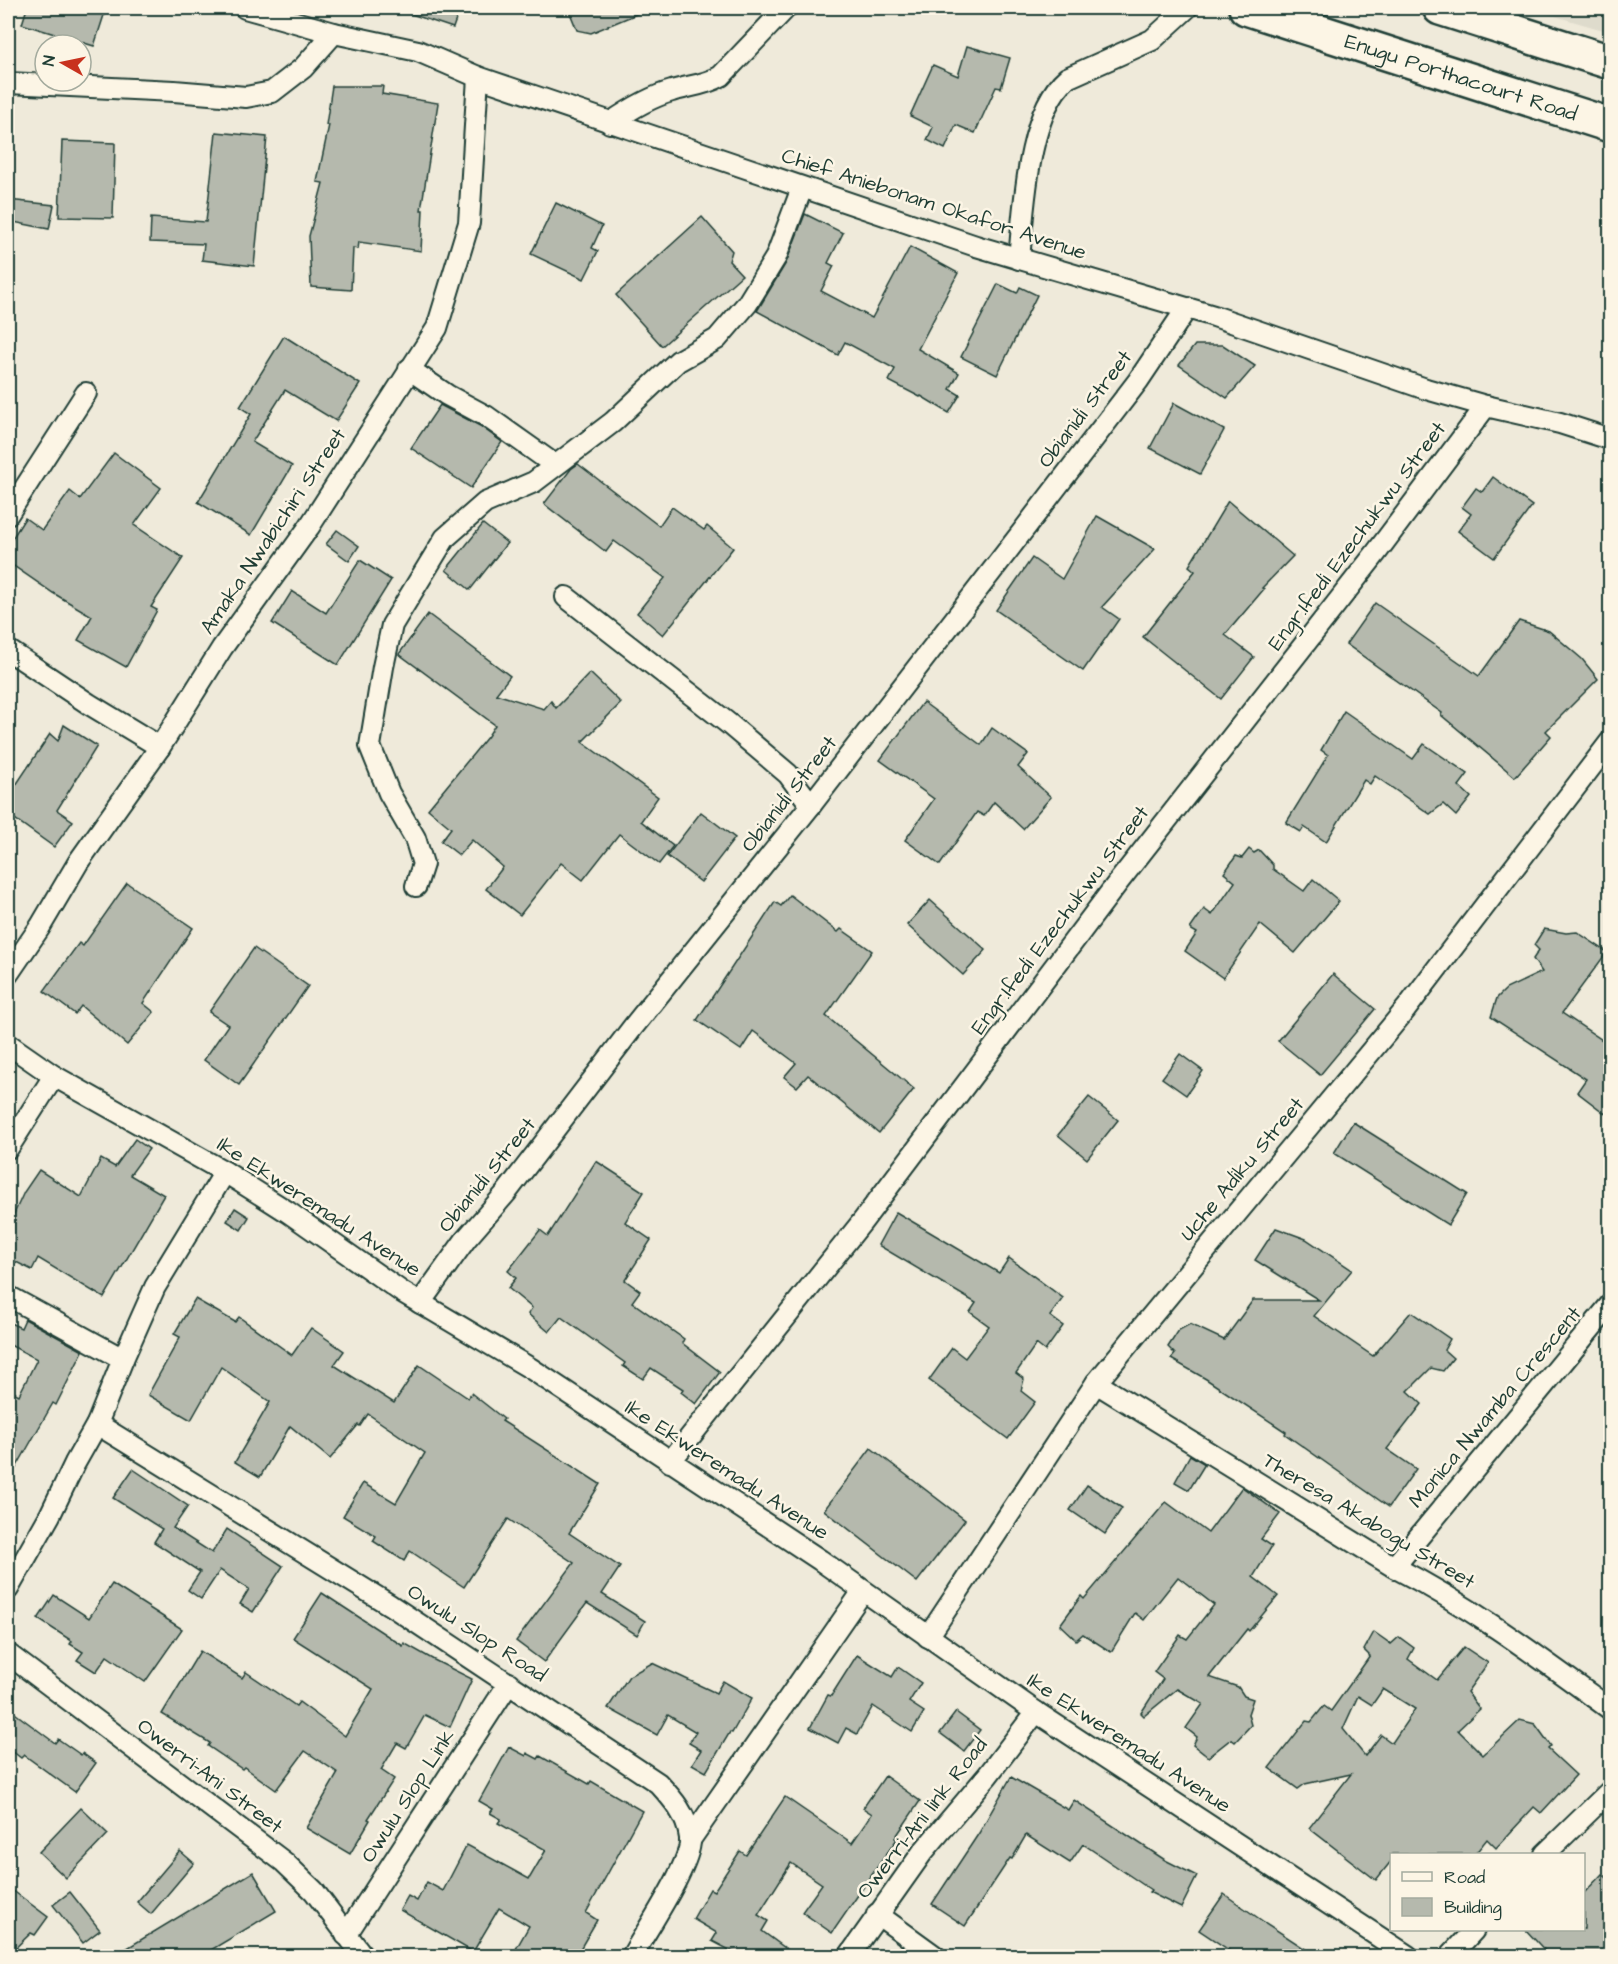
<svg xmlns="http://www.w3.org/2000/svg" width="1618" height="1964" font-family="'Architects Daughter',sans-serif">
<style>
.built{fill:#dedbcc}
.building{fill:#b5b9ad;stroke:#1f3d34;stroke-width:1.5;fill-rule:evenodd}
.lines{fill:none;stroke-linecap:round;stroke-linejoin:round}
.minor-casing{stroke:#1f3d34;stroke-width:24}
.trunk-casing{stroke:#1f3d34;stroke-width:38}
.minor{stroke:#fcf5e5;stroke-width:20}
.trunk{stroke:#fcf5e5;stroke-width:33}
.labels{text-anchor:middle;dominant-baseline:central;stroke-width:5;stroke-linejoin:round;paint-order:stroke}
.street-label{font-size:21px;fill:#1f3d34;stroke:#fcf5e5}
</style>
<rect width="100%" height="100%" fill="#efeada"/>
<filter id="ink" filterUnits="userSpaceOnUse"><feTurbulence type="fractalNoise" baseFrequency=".0167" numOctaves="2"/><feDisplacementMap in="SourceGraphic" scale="12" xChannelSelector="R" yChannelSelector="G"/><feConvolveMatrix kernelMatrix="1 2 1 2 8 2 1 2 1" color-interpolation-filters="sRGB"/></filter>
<g filter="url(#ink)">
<path class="built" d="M1527,8h83v24z"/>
<g class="building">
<path d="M27,8h64l14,4 -11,34 -72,-22z"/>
<path d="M402,8h58l-7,20 -51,-17z"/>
<path d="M568,8h83l-60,25 -14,-3z"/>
<path d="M967,46l43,12 -9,30 -5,-1 -21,46 -19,-8 -11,24 -18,-9 6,-13 -23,-11 23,-51 25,11z"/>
<path d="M332,86h51l-1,8 56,9 -17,107h2l-2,41 -62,-9 -1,7 -5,-1 -2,42 -40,-3 -2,-51 14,-53 -6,-1 12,-57h-3z"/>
<path d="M216,132l51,5 -13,129 -52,-6 2,-16 -54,-2 1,-24 55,4z"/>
<path d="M62,141l53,2 -2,75 -54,-1z"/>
<path d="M8,200l46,5 -5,24 -41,-8z"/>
<path d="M556,203l46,23 -10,22 6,3 -14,28 -53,-25z"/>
<path d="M805,214l38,19 -15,30 6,3 -13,25 51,27 38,-71 48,26 -40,76 41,24 -9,16 10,6 -11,18 -28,-17 -1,1 -31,-16 6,-12 -50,-27 -7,13 -81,-44 29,-48z"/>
<path d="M702,217l30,34 -3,10 13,14 -80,71 -46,-51z"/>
<path d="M998,284l19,9 3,-6 17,8 -40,80 -36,-18z"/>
<path d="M284,336l76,48 -24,37 -51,-31 -33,52 40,24 -41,69 -53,-33 53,-88 -11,-7z"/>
<path d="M1195,345h28l32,21 -28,32 -48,-33z"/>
<path d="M1174,403l50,27 -24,44 -50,-26z"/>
<path d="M440,405l40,21 22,16 -31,46 -60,-40z"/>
<path d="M114,453l47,35 -27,37 49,33 -32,49 6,3 -31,57 -48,-27 14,-24 -39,-23 -45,-31v-17l17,-27 17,12 28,-39 10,8z"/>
<path d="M578,464l81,62 13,-19 32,23 3,-4 26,22 -70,87 -26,-22 28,-35 -51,-37 -8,11 -62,-48 27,-35z"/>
<path d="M1493,477l39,29 -38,52 -36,-27 13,-17 -9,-7 14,-19 6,4z"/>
<path d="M1228,501l65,55 -31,32 2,1 -39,46 29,22 -33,42 -78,-62 52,-66 -6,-5z"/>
<path d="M1097,516l58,33 -53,58 17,12 -36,52 -87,-61 36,-52 30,21z"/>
<path d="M483,524l24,19 -37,47 -24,-20z"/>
<path d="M337,530l22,16 -10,15 -23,-17z"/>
<path d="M360,560l31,20 -53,85 -66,-42 20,-32 34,22z"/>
<path d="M1375,603l104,73 40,-55 30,10 33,28 16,20 -52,52 5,5 -36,41 -74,-62 1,-2 -96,-69z"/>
<path d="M428,614l82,62 -14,18 48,15 7,-8 5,7 34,-35 31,30 -39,39 76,55 -17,24 32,25 -14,18 -40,-30 -36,46 -22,-17 -41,52 -34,-26 17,-22 -31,-27 -13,15 -18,-14 10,-13 -23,-19 60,-73 7,-11 -96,-71z"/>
<path d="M923,702l58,43 11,-17 36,26 -10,13 33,30 -28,32 -29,-27 -10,14 -7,-4 -37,53 -35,-25 29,-41 -54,-39z"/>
<path d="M1344,711l69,48 11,-15 44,30 -9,12 12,11 -15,19 -13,-12 -13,10 -55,-38 -5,8 -6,-4 -38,62 -22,-15 -3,5 -15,-9 42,-68 -7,-5z"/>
<path d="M64,725l33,21 -40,64 16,11 -19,26 -46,-33v-17l42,-63 8,7z"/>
<path d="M701,812l34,26 -34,44 -34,-26z"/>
<path d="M1249,849l5,4 5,-3 14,15v4l31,22 9,-12 26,22 -44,52 -35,-29 -37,54 -38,-27 12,-18 -7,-4 14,-20 8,6 23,-33 -11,-9 12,-17 6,2z"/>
<path d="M127,883l66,45 -50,75 11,9 -27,33 -46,-39 -6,8 -31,-23 35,-48 4,3z"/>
<path d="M790,895l48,37 3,-3 31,22 -46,65 88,73 -35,44 -71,-58 -11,12 -13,-10 12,-14 -43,-32 -12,19 -44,-30 78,-118 6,4z"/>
<path d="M930,900l56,50 -23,25 -56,-50z"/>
<path d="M1544,929l22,4 11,-1 30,20 -45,61 49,33v72l-34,-26 9,-13 -95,-62 6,-19 9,-9 36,-17 -9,-13 6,-9 -5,-5z"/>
<path d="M254,948l54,38 -69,99 -35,-25 24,-35 -19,-13z"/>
<path d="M1333,974l42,35 -55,66 -42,-34z"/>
<path d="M1180,1054l23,17 -17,24 -24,-17z"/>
<path d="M1089,1097l29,23 -31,39 -29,-24z"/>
<path d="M1353,1122l114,72 -19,31 -114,-72z"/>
<path d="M135,1139l14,10 -19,26 34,20 -60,103 -66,-40 -6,12 -24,-12v-31l16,-35 15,-22 42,27 20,-38 14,8z"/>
<path d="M596,1161l48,31 -19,30 26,18 -26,40 15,11 -8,11 52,37 -2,4 38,29 -24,32 -15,-12 2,-3 -32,-21 -8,11 -20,-13 2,-3 -64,-46 -12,15 -21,-18 4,-6 -24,-20 8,-10 -8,-7 32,-41 8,6z"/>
<path d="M235,1208l14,9 -8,13 -14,-9z"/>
<path d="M896,1212l103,61 10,-15 54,40 -13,18 13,10 -18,25 -9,-7 -20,29 8,6 -3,12 14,11 -27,37 -79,-59 23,-32 13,10 24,-32 -19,-14 6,-9 -98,-58z"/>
<path d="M1276,1228l30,11 46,31 -38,46 59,40 38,-44 39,27 -6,11 9,8 -10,13 -12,-3 -23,23 14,13 -35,45 29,20 -27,38 -104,-73 1,-2 -80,-53 -35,-20 4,-5 -7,-7 11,-17 11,-6 34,16 29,-40h66l-64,-40z"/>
<path d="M195,1299l40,23 4,-5 53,38 19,-27 33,23 -10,14 60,38 25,-38 49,33 3,-5 33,26 -2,2 98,63 -31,49 51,34 -18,27 43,27 -8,14 -50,-32 -43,59 -28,-21 58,-78 -66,-44 -44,68 -54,-36 -6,10 -31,-20 3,-5 -33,-20 20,-33 33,20 29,-50 -57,-39 -8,12 -2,-1 -28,34 -40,-33 -30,51 -25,-15 35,-60 -49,-35 -30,53 -43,-25 32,-58 -6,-3z"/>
<path d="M25,1319l58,32 -27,54 -3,-2 -45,79v-93l11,6 18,-36 -29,-15v-22l13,6z"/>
<path d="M871,1448l94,72 -48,62 -93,-72z"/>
<path d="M1190,1455l15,9 -16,26 -14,-8z"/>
<path d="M133,1469l55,37 -15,22 39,25 15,-24 56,37 -30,46 -13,-8 9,-15 -29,-19 -19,29 -13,-9 12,-18 -46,-30 8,-13 -49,-31z"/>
<path d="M1087,1485l35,23 -17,26 -35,-24z"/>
<path d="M1242,1487l38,27 -19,25 11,7 -19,31 25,19 -29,35 -2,-2 -38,48 29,10 6,9 9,3 -5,15 3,11 -16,17 -4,-3 -23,18 -15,-12 4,-8 -11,-9 17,-24 -26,-15 -33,27 -3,-3 22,-34 -9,-7 26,-37 7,4 27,-34 -36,-28 -34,43 -9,-7 -24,39 -28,-18 -7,6 -16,-15 21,-29 3,3 82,-97 42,31z"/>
<path d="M112,1584l70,45 -37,53 -38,-26 -11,16 -19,-12 6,-8 -13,-8 2,-3 -34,-22 16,-24 35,23z"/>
<path d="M322,1593l81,53 1,-3 30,17 38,19 -22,48 -25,-12 -19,33 -9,-5 -16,27 13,9 -26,40 2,1 -20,34 -44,-26 32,-55 -33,-22 -29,39 -32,-23 -2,2 -34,-23 2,-3 -48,-29 38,-63 42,27 4,-6 50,34 3,-4 46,34 28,-47 -80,-51z"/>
<path d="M1374,1632l17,12 8,-7 15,11 -6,11 29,21 27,-33 24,16 -21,29 13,17 -22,21 25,25 37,-35 15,4 16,22 -3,3 28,26 -35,38 -7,-6 -38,41 -9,-9 -12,15h-83v6l-16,20 -67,-52 42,-54 -46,10 -7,5 -29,-21 37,-47 5,1 13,-16 7,5 39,-55 -6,-6zM1383,1689l32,20 -23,34 -11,-8 -16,21 -22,-27 15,-33 14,9z"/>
<path d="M857,1655l35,22 6,-10 23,16 -12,19 15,10 -12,20 -39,-26 -16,28 -11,-6 -8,15 -28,-15 18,-33 3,1z"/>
<path d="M652,1663l64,30 7,-12 29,17 -20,35 -2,-1 -24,40 -14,-8 9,-14 -12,-7 7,-11 -28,-17 -11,20 -49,-27 21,-32z"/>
<path d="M8,1708l47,35 3,-4 23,16 1,-2 14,10 -21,29 -51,-37 -3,3 -13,-10z"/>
<path d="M956,1712l24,18 -16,21 -24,-18z"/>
<path d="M509,1747l17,9 1,-3 11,6 2,-3 49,28 2,-3 51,30 -56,102 11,7 -21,36h-64l17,-30 -30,-18 -26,44 -73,-42 8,-14 9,5 10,-19 16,9 24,-46 62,34 17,-29 -48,-27 3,-4 -11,-6 3,-4 -14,-8z"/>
<path d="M885,1776l35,25 -25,37 2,1 -19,27 -46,67 -30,-21 20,-28 -31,-21 -33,52 10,6 -6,10 34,25h-55l-29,-15 5,-8 -24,-14 17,-30 4,2 26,-40 6,4 39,-58 67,46 20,-29 -9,-6z"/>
<path d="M1011,1777l57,33 6,-10 91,60 32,16 -16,32 -32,-16 2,-2 -68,-46 -13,19 -44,-28 -14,24 -2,-1 -45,68 -33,-22 47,-71z"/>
<path d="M81,1808l27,26 -42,44 -27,-26z"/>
<path d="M180,1851l14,12 -43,51 -14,-12z"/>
<path d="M253,1872l23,39 -75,45h-87z"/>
<path d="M1602,1874l9,7v75h-61l-25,-27h59v-36z"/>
<path d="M8,1887l40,30 -13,18 -4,-2 -23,22z"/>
<path d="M70,1892l30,38 -17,13 -30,-38z"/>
<path d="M1224,1894l40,28 52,34h-78l-39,-26z"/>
</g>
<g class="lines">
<g class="minor-casing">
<g id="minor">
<path d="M245,8l89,25 84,18 60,26 498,169 238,70 212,73 60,17 74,17 50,16"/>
<path d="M8,83l166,8 72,6 26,-5 31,-24 31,-35"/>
<path d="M610,123c19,-13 40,-26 62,-32 16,-5 34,-6 49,-15l65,-68"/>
<path d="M1019,259c5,-49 8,-147 48,-181l85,-38 35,-32"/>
<path d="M409,369l38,26 39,21 69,49"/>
<path d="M8,514l78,-121"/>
<path d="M566,597l163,127 59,50 23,31"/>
<path d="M8,650l81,54 71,43"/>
<path d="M416,886l7,-22 -8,-26 -26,-45 -19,-47 13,-79 9,-42 53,-87 40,-35 49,-21 79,-60 65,-61 39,-22 30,-35 29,-47 26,-69"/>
<path d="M8,974l32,-47 39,-66 81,-114 62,-99 87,-121 128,-199 32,-105 9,-146"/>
<path d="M8,1044l46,32 171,96 63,40 114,80 128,76 290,192 216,152 372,244"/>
<path d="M8,1148l46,-72"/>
<path d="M8,1296l115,63"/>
<path d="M420,1303l46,-64 40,-46 127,-166 178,-222 211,-273 116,-151 49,-73"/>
<path d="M1096,1383l298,184c78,40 146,91 216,142"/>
<path d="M97,1424l293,181 268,178c15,16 29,32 32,55 3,24 -45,94 -58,118"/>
<path d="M670,1462l192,-240 254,-337 260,-332 110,-147"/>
<path d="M1394,1567l216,-262"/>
<path d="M8,1589l42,-74 25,-52 22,-39 26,-65 32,-72 70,-115"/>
<path d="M928,1637l168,-254 310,-374 204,-267"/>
<path d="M8,1654l276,208 30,29 49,65"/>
<path d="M690,1840l173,-249"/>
<path d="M1545,1854l65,-63"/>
<path d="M877,1914l58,42"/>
<path d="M346,1935l163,-252"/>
<path d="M849,1956l73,-103 66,-78 48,-63"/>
<path d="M1450,1956l24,-26"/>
</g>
</g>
<g class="trunk-casing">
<g id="trunk">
<path id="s1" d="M1246,8l364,117"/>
<path d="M1440,8l170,54"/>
</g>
</g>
<use href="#minor" class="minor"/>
<use href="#trunk" class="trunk"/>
</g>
</g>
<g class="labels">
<g class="street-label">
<text stroke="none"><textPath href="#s1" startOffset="226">Enugu Porthacourt Road</textPath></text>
<text transform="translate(934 204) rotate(18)">Chief Aniebonam Okafor Avenue</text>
<text transform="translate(1085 409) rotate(-53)">Obianidi Street</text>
<text transform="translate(273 531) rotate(-56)">Amaka Nwabichiri Street</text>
<text transform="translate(1357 536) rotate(-53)">Engr.Ifedi Ezechukwu Street</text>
<text transform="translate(789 794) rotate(-52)">Obianidi Street</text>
<text transform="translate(1060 920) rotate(-53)">Engr.Ifedi Ezechukwu Street</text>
<text transform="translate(1242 1169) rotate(-50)">Uche Adiku Street</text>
<text transform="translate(487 1175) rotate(-51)">Obianidi Street</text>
<text transform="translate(319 1207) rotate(33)">Ike Ekweremadu Avenue</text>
<text transform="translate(1495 1407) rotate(-50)">Monica Nwamba Crescent</text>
<text transform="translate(727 1470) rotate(33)">Ike Ekweremadu Avenue</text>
<text transform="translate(1369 1521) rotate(31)">Theresa Akabogu Street</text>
<text transform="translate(477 1633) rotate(33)">Owulu Slop Road</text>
<text transform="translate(1129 1743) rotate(33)">Ike Ekweremadu Avenue</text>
<text transform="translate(210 1776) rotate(37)">Owerri-Ani Street</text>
<text transform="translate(408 1796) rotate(-57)">Owulu Slop Link</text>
<text transform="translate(922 1818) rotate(-52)">Owerri-Ani link Road</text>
</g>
</g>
<rect width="1618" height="1964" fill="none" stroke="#fcf5e5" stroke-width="30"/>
<rect x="15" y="15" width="1588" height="1934" fill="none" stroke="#1f3d34" stroke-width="2" filter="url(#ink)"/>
<rect x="1390" y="1853" width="195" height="78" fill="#fcf5e5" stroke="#a4ab9e" stroke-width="1.5"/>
<rect x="1402" y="1872" width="30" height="9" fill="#fcf5e5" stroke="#a4ab9e" stroke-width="1.5"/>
<text x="1444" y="1883" font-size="18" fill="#1f3d34">Road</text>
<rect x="1402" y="1898" width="30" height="18" fill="#b5b9ad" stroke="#a4ab9e" stroke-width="1.5"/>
<text x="1444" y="1913" font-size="18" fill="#1f3d34">Building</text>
<g transform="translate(63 63) rotate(279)"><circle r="28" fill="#fcf5e5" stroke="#a4ab9e" stroke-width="1.5"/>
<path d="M0-4.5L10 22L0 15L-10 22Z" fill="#c8321e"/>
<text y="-9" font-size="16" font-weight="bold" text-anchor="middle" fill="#1f3d34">N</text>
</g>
</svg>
